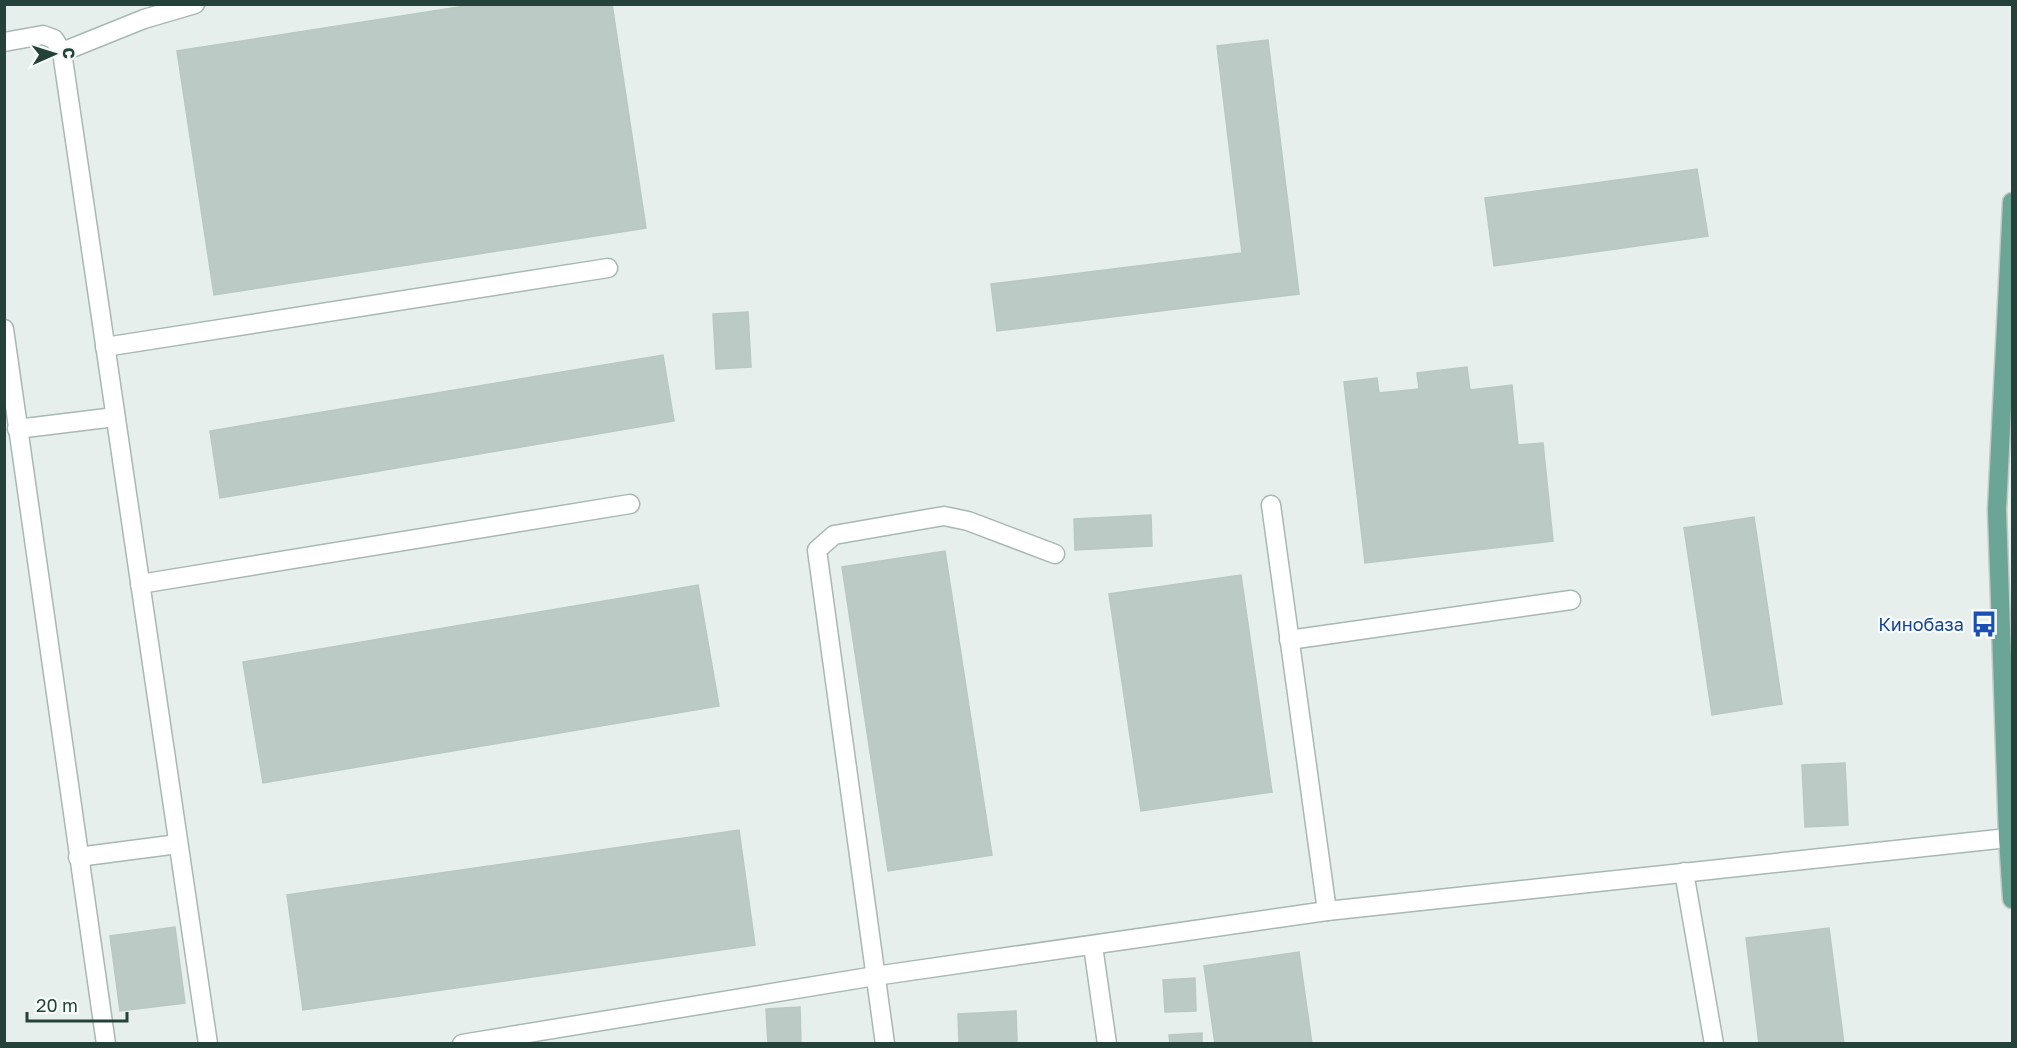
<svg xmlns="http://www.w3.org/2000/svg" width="2017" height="1048" font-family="'Golos Text',sans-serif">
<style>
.building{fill:#bbcac4;stroke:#b8c9c2;stroke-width:1.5}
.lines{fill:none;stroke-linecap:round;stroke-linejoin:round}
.minor-casing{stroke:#a8b8b2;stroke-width:21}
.major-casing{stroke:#c2cac8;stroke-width:21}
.minor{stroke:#fff;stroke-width:18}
.major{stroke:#6aa596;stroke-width:18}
.labels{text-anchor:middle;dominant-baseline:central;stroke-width:4.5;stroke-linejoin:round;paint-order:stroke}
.transit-label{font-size:18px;fill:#164399;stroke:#f7fbf9;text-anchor:end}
</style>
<rect width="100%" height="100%" fill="#e6efeb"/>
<g class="building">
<path d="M478,4h134l34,224 -432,67 -37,-244z"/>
<path d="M1268,40l31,254 -302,37 -6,-47 251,-31 -25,-207z"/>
<path d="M1697,169l11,67 -214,30 -9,-68z"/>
<path d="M748,312l3,55 -35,2 -3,-55z"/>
<path d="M663,355l11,66 -454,77 -10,-67z"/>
<path d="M1467,367l3,23 42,-5 6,60 25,-2 10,98 -188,22 -21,-181 33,-4 2,15 40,-4 -2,-16z"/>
<path d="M1151,515l1,31 -77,4 -1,-31z"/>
<path d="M1754,517l28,187 -70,11 -28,-187z"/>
<path d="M945,551l47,304 -104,16 -46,-304z"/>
<path d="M1241,575l31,217 -131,19 -32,-217z"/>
<path d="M698,585l21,121 -456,77 -20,-121z"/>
<path d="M1845,763l3,62 -43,2 -3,-62z"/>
<path d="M739,830l16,115 -452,65 -16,-115z"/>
<path d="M175,927l10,76 -65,8 -10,-75z"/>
<path d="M1829,928l15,116h-85l-13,-106z"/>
<path d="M1299,952l13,92h-97l-11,-78z"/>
<path d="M1195,978l1,33 -31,1 -2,-32z"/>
<path d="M800,1007l1,37h-33l-2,-35z"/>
<path d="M1016,1011l1,30 -58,3 -1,-30z"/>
<path d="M1202,1033v11h-32l-1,-9z"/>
</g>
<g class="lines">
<g class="minor-casing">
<g id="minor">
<path d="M4,42l39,-7 11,4 8,13 146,992"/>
<path d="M62,52l82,-33 51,-15"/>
<path d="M4,329l102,715"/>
<path d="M105,347l503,-79"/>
<path d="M17,429l98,-12"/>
<path d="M1271,505l56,406"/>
<path d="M140,584l490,-80"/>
<path d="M1289,640l282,-40"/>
<path d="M78,857l100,-13"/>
<path d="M1684,872l30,172"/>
<path d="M1093,946l14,98"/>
<path d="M462,1044l413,-68 452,-65 681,-73"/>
<path d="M885,1044l-68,-494 17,-15 110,-19 24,5 87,33"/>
</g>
</g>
<g class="major-casing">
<path id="major" d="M2012,202l-15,308 11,328 4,61"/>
</g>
<use href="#minor" class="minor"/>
<use href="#major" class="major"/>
</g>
<defs>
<g id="bus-bare" transform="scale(2.07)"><path d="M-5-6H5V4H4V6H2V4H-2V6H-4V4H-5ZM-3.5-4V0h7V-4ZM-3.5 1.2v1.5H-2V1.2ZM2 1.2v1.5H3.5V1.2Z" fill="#1a4fb4" stroke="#f7fbf9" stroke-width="2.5" paint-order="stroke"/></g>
</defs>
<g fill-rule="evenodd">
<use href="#bus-bare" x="1984" y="624"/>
</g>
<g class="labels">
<g class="transit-label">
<text x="1964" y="624">Кинобаза</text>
</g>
</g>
<rect width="2017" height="1048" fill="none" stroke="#24423a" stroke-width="12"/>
<g transform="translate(54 54) rotate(87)" stroke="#f7fbf9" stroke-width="4.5" paint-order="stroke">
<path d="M0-4.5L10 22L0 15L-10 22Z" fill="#24423a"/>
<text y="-9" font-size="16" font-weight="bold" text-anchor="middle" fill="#24423a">С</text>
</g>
<path d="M27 1012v9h100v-9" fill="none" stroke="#24423a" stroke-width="3"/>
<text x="36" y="1012" font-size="18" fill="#24423a" stroke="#f7fbf9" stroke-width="4.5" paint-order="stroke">20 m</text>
</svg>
